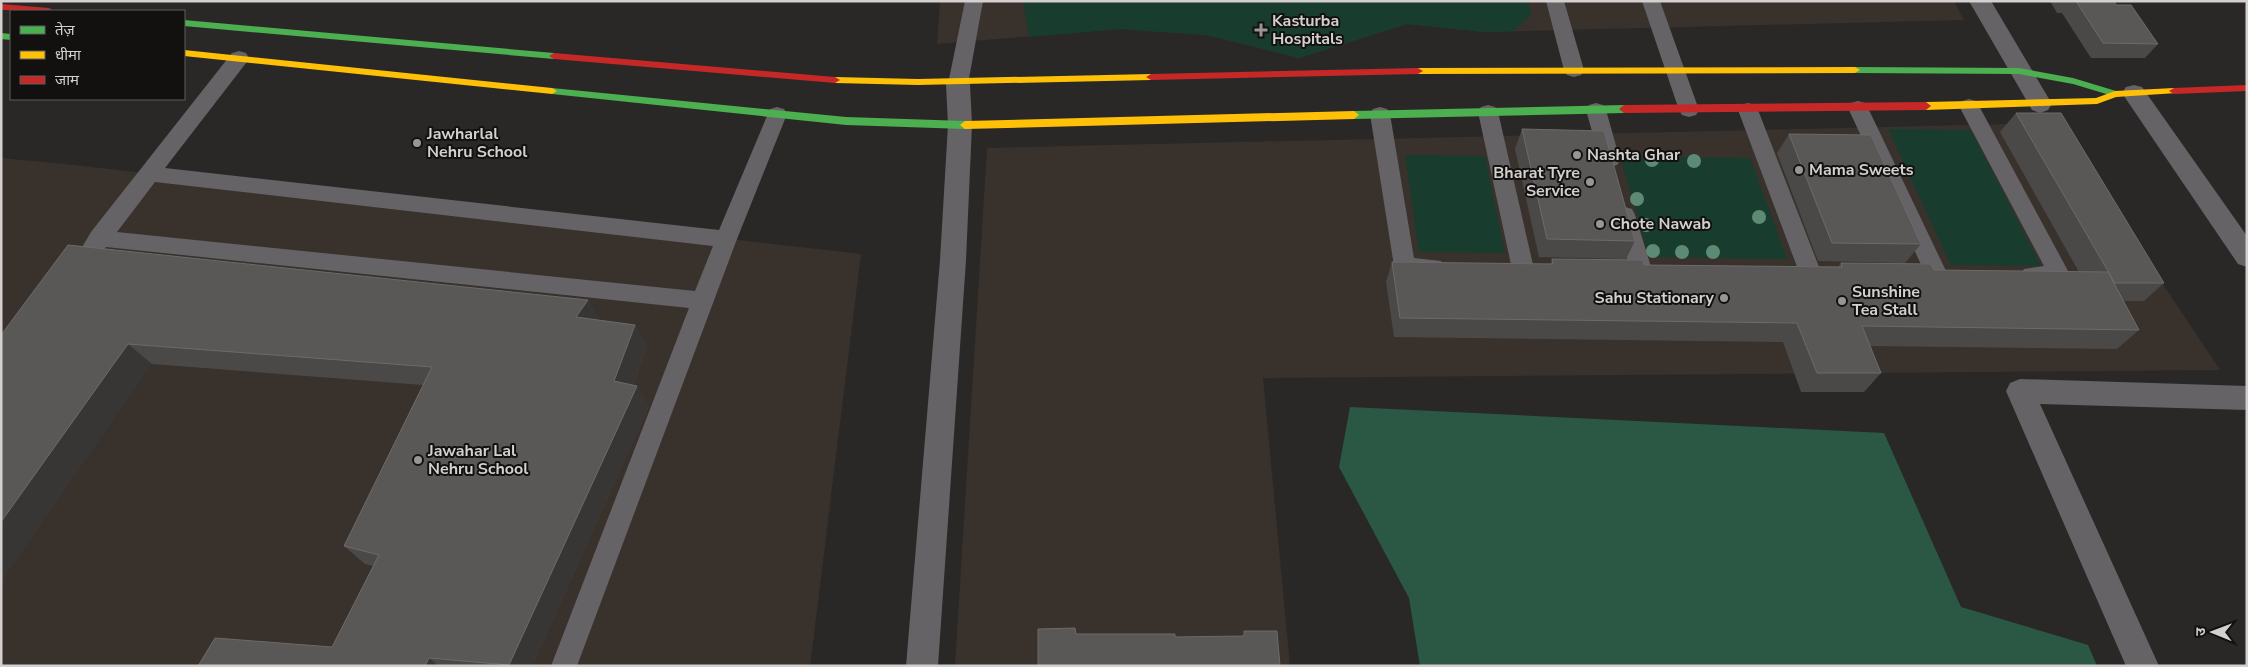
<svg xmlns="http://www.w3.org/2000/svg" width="2248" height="667" font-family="'Nunito Sans','Noto Sans Devanagari',sans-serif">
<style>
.built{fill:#39312c}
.green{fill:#183d2e}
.forest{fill:#2a5845}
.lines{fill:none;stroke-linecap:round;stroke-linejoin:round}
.lane{fill:#666367;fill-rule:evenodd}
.street{fill:#666367;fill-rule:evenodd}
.fast{fill:#4caf50;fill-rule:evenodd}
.slow{fill:#ffc107;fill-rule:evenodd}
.jam{fill:#c62828;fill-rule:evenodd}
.tree{fill:#5d8a75}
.wall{fill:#4b4948}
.shaded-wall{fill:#383634}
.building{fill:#5a5857;stroke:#6d6a6a}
.poi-dot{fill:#989594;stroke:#121110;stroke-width:2}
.labels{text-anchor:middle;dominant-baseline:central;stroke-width:4;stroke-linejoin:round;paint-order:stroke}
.poi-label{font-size:16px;font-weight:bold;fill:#d3d0cf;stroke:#121110;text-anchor:start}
</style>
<rect width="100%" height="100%" fill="#2a2826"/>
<g class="built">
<path d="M940,1h1014l10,19 -480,12 -77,-8 -108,34 -93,-23 -86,-6 -183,15z"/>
<path d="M2056,123l164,247 -957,8 27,288h-335l32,-518z"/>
<path d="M1,158l64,6 796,90 -51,412h-809z"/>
</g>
<g class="green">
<path d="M1023,1h505l3,14 -17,16 -30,1 -77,-8 -108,34 -93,-23 -86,-6 -91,8z"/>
<path d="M1888,129l83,1 70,136 -90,-1z"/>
<path d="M1405,155l80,1 20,97 -86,-1z"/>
<path d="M1620,156l130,2 37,101 -138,-2z"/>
</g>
<path class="forest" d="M1350,407l534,26 77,174 127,38 9,21h-677l-11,-68 -70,-131z"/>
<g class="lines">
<g class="lane">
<path d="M965,1h18l-15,83 -3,5 -7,2 -7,-2 -3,-5z"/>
<path d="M1546,1h18l20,69 -3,5 -7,2 -7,-2 -3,-5z"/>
<path d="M1642,1h18l39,109 -3,5 -7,2 -7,-2 -3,-5z"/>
<path d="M239,51l7,2 3,5 -3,5 -81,105 554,62 51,-121 7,-2 7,2 3,5 -50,125 -160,427h-26l138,-358 -583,-61c-7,9 -11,11 -22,8l-3,-6 10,-17 141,-179zM155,182l558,64 -18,45 -578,-59z"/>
<path d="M1969,99l7,2 3,5 88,163 3,6 -3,6c-13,4 -30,4 -43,0l-3,-6 3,-6 20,-3 -85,-160 3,-5z"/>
<path d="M1858,101l7,2 3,5 79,165 -3,6 -8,3 -8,-3 -3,-6 -77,-165 3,-5z"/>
<path d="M1596,103l7,2 3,5 14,50 -3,5 -7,2 -7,-2 -3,-5 -14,-50 3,-5z"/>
<path d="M1748,103l7,2 3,5 63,162 -3,6 -8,3 -8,-3 -3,-6 -61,-162 3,-5z"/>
<path d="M1488,105l7,2 3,5 36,157 -3,6 -8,3 -8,-3 -3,-6 -34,-157 3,-5z"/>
<path d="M1380,107l7,2 3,5 24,144 27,3 3,6 -3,6c-13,4 -31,3 -44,-1l-3,-6 -24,-152 3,-5z"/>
<path d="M1625,207l7,2 3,6 17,55 -3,6 -8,3 -8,-3 -3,-6 -15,-55 3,-6z"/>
</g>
<g class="street">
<path d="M1969,1h22l61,103 -4,6 -8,3 -8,-3z"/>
<path d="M958,76l8,2 4,6 2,41 -6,135 -28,406h-32l34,-406 8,-135 -2,-41 4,-6z"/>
<path d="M2134,85l8,2 105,149v31l-9,-3 -112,-165 -4,-6 4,-6z"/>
<path d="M2020,379l227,7v24l-207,-6 119,262h-33l-120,-275 4,-8z"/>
</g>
<g class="fast">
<path d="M184,20l370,33 5,3 -5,3 -370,-33z"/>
<path d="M1,33l10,1v6l-10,-1z"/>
<path d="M1855,67l164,1 54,10 43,13 2,2 -5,3 -40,-12 -54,-10 -164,-1 -5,-3z"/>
<path d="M552,88l294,29 119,4 5,4 -5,4 -119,-4 -294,-31 -5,-3z"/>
<path d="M1624,105l5,4 -5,4 -270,6 -5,-4 5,-4z"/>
</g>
<g class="slow">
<path d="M184,50l368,38 5,3 -5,3 -368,-38z"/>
<path d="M1855,67l5,3 -5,3 -437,1 -5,-3 5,-3z"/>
<path d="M1151,74l5,3 -5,3 -233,5 -83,-2 -5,-3 5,-3 83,2z"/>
<path d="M2174,88l3,1 2,2 -2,2 -61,4 -19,7 -171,6 -5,-4 5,-4 170,-4 19,-7z"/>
<path d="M1354,111l5,4 -5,4 -389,10 -5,-4 5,-4z"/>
</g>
<g class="jam">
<path d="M1,4l48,4 5,3 -53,-1z"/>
<path d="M554,53l281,24 5,3 -5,3 -281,-24 -5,-3z"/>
<path d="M1418,68l5,3 -5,3 -267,6 -5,-3 5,-3z"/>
<path d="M2247,85v6l-73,3 -5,-3 5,-3z"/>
<path d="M1926,102l5,4 -5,4 -302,3 -5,-4 5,-4z"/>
</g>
</g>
<g class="tree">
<circle cx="1652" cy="160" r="7"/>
<circle cx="1694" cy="161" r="7"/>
<circle cx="1637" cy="199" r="7"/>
<circle cx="1759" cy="217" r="7"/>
<circle cx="1646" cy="225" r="7"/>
<circle cx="1653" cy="251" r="7"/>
<circle cx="1682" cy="252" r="7"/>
<circle cx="1713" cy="252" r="7"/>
</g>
<g class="wall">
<path d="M2050,1h64l2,4 42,39 -13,14h-54l-29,-45h-5z"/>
<path d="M2016,113l148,170 -20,18h-21l16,29 -22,19 -247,-3 11,27 -17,19h-63l-18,-50 -389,-5 -8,-55 6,-20 158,2 2,-5 92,6 194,2 3,-4 93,7 145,2 -79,-140z"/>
<path d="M1522,129l113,112 -9,18 -87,-2 -24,-108z"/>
<path d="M1789,134l132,110 -16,19 -87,-2 -41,-108z"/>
<path d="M588,300l12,21 35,4 12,21 -14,39 16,21 -117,260h-334l134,-19 41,-81 -8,-2 -21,-18 79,-161 -271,-21 -151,-29z"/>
</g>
<g class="shaded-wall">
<path d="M588,300l13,21 -25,-4z"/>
<path d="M635,325l12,21 -20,55 -13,-20z"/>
<path d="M128,344l24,20 -151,218v-60z"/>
<path d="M637,386l12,20 -117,260h-23v-1z"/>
<path d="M429,658l10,8h-14z"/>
</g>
<g class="building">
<path d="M2076,1h38l2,4h15l27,39 -55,-1z"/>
<path d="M2016,113h45l103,170h-49z"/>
<path d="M1522,129l82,2 31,110 -88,-2z"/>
<path d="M1789,134l82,1 50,109 -89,-1z"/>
<path d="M68,245l520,55 -12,17 59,8 -21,56 23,5 -128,279 -80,-7 -4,8h-227l17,-28 117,9 47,-92 -35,-9 88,-179 -304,-23 -127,178v-187z"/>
<path d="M1552,259l91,1 1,5 198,2 -1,-4 90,1 3,6 174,2 31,58 -277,-4 19,47h-64l-20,-50 -397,-5 -8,-56 161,2z"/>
<path d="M1075,628l1,6h99v3l69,-1v-5h33l3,35h-242v-37z"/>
</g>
<g class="poi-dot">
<path d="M1258.5 22.5h5v5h5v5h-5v5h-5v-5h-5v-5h5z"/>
<circle cx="417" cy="143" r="5"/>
<circle cx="1577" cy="155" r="5"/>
<circle cx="1799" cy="170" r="5"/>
<circle cx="1590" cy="182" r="5"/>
<circle cx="1600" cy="224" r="5"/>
<circle cx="1724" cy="298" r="5"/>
<circle cx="1842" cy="301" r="5"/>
<circle cx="418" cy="460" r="5"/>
</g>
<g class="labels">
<g class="poi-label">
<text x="1272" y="21">Kasturba<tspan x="1272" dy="18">Hospitals</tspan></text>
<text x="427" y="134">Jawharlal<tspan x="427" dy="18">Nehru School</tspan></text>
<text x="1587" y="155">Nashta Ghar</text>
<text x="1809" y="170">Mama Sweets</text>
<text x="1580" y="173" text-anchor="end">Bharat Tyre<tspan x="1580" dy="18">Service</tspan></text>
<text x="1610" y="224">Chote Nawab</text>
<text x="1852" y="292">Sunshine<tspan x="1852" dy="18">Tea Stall</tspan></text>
<text x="1714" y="298" text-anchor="end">Sahu Stationary</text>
<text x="428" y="451">Jawahar Lal<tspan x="428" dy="18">Nehru School</tspan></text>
</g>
</g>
<rect width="2248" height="667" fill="none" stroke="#d3d0cf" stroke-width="5"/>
<rect x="10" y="10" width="175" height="90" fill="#121110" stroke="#5f5d5c"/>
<rect x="20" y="26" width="25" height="8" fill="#4caf50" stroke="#5f5d5c"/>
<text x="55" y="35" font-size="15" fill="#d3d0cf">तेज़</text>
<rect x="20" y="51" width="25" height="8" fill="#ffc107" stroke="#5f5d5c"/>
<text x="55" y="60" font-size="15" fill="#d3d0cf">धीमा</text>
<rect x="20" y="76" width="25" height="8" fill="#c62828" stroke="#5f5d5c"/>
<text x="55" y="85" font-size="15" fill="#d3d0cf">जाम</text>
<g transform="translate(2213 632) rotate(271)" stroke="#121110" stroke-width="4" paint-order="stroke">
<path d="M0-4L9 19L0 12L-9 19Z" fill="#d3d0cf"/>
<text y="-8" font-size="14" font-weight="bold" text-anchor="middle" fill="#d3d0cf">उ</text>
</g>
</svg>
